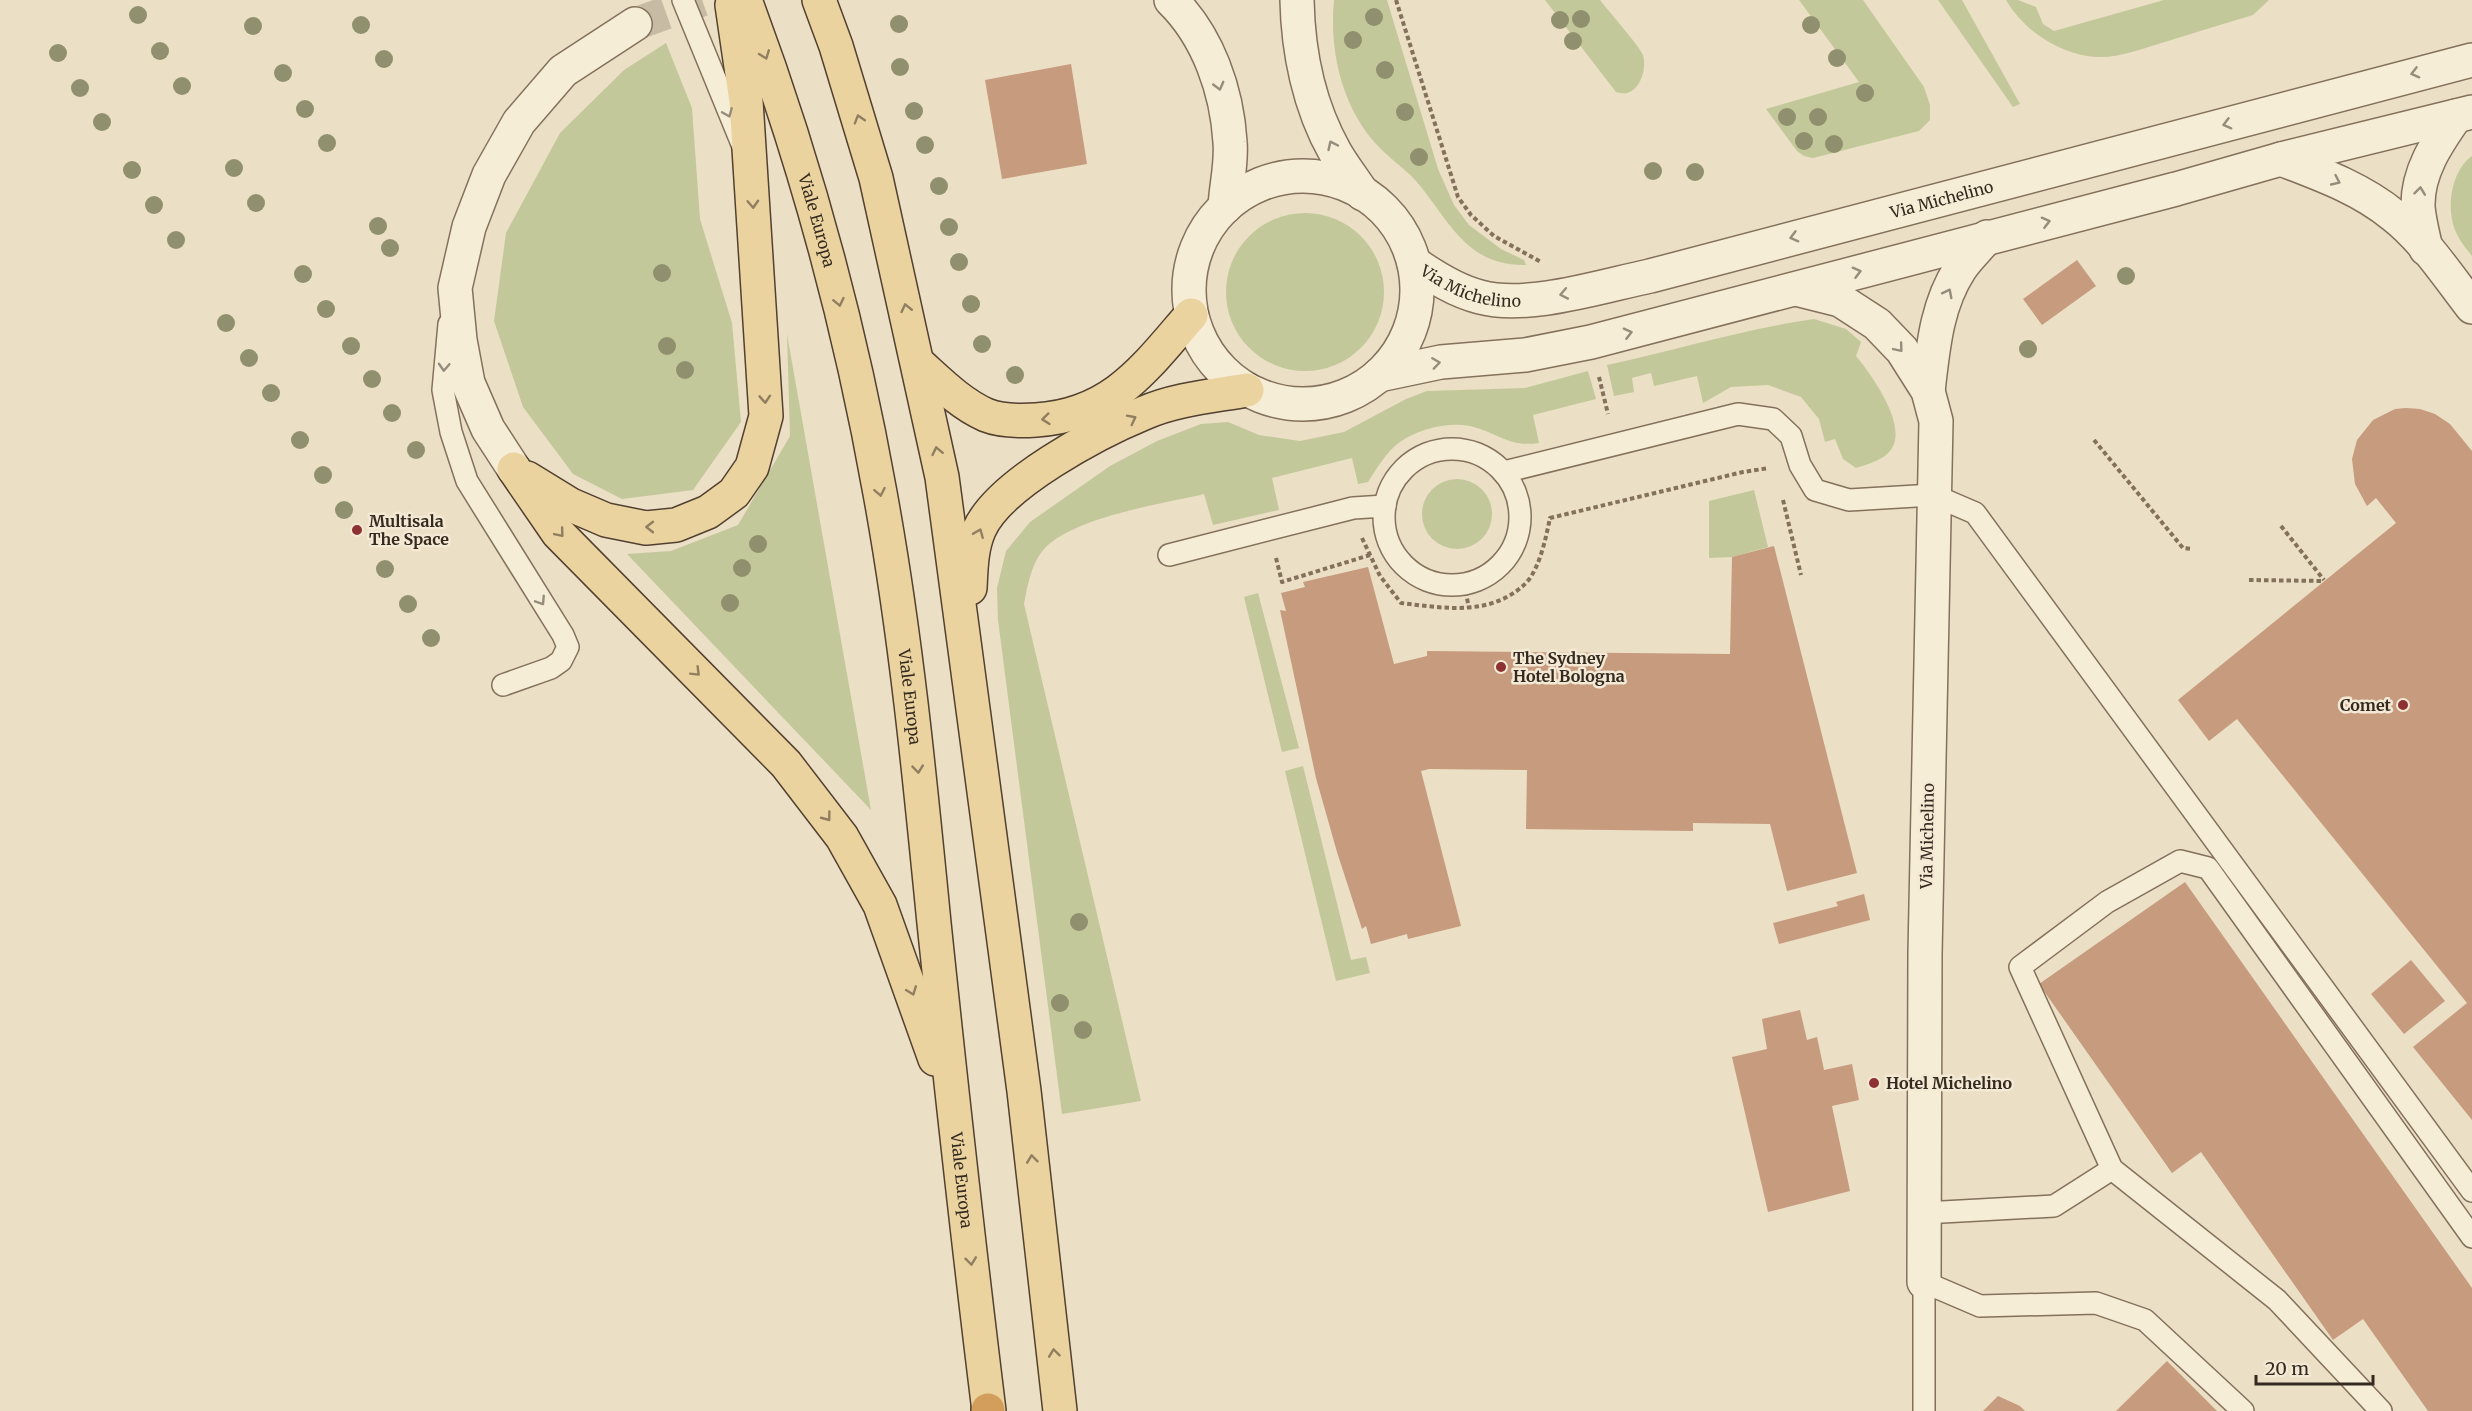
<svg xmlns="http://www.w3.org/2000/svg" width="2472" height="1411" font-family="Merriweather,serif">
<style>
.green{fill:#c3c89a}
.building{fill:#c69b7e}
.lines{fill:none;stroke-linecap:round;stroke-linejoin:round}
.minor-tunnel{stroke:#c7bba4;stroke-width:33;stroke-dasharray:33 16;stroke-linecap:butt}
.service-casing{stroke:#84715c;stroke-width:24}
.minor-casing{stroke:#84715c;stroke-width:36}
.tertiary-casing{stroke:#84715c;stroke-width:36}
.primary-casing{stroke:#524030;stroke-width:36}
.motorway-casing{stroke:#524030;stroke-width:36}
.path{stroke:#84715c;stroke-width:4;stroke-dasharray:4.5 3;stroke-linecap:butt}
.service{stroke:#f6edd7;stroke-width:21}
.minor{stroke:#f6edd7;stroke-width:33}
.tertiary{stroke:#f6edd7;stroke-width:33}
.primary{stroke:#ebd3a0;stroke-width:33}
.motorway{stroke:#d39e5c;stroke-width:33}
.tree{fill:#90906e}
.oneway{stroke:#907e60}
.oneway2{stroke:#968c7b}
.poi-dot{fill:#8e3133;stroke:#f3e9d4;stroke-width:2}
.labels{text-anchor:middle;dominant-baseline:central;stroke-width:5;stroke-linejoin:round;paint-order:stroke}
.street-label{font-size:16px;fill:#352a1f;stroke:#f3e9d4}
.poi-label{font-size:16px;font-weight:bold;fill:#352a1f;stroke:#f3e9d4;text-anchor:start}
</style>
<rect width="100%" height="100%" fill="#ebdfc5"/>
<g class="green">
<path d="M1334,0h53l51,169 16,36 15,20 32,24 23,11 2,5c-57,1 -74,-39 -105,-78 -12,-16 -30,-27 -43,-41 -36,-38 -49,-95 -44,-146z"/>
<path d="M1545,0h55c9,12 38,44 43,55 3,10 0,24 -6,31 -6,7 -12,9 -21,6z"/>
<path d="M1799,0h64l61,87 6,18v15l-11,11 -106,27 -9,-2 -7,-5 -31,-42 93,-27z"/>
<path d="M1938,0h24l58,104 -7,3z"/>
<path d="M2006,0h12l18,7 7,17 11,7 110,-31h105l-16,15c-29,9 -57,17 -85,26 -25,7 -54,20 -81,15 -33,-6 -64,-27 -81,-56z"/>
<path d="M666,43l26,65 8,111 32,104 9,99 -48,68 -71,9 -49,-25 -50,-67 -29,-86 12,-88 54,-100 64,-63z"/>
<path d="M2472,156v100c-9,-11 -18,-23 -20,-37 -4,-22 2,-50 20,-63z"/>
<circle cx="1305" cy="292" r="79"/>
<path d="M1814,319l32,10 15,13 -5,14c15,18 51,68 36,92 -7,12 -24,16 -36,20l-13,-9 -8,-20 -10,3 -6,-23 -18,-22 -33,-12 -37,2 -28,16 -6,-27 -43,10 -3,-13 -19,5 2,14 -20,4 -7,-31c69,-15 137,-36 207,-46z"/>
<path d="M787,334l84,476 -244,-256 44,-3 67,-26 52,-89z"/>
<path d="M1588,371l8,28 -63,16 6,28c-28,4 -37,-7 -62,-15 -23,-8 -57,0 -77,14 -13,9 -23,26 -32,40l-10,2 -6,-26 -80,20 7,32 -66,15 -9,-31c-43,10 -129,23 -159,54 -14,15 -17,37 -21,56l117,497 -79,13 -64,-494 -1,-32 9,-37 24,-29 80,-56 47,-25 44,-17 27,-2 31,13 41,6 44,-9 62,-33 21,-8 98,-3z"/>
<circle cx="1457" cy="514" r="35"/>
<path d="M1754,490l14,57 -36,10 -23,1v-57z"/>
<path d="M1258,593l41,155 -17,4 -38,-155z"/>
<path d="M1303,766l48,194 15,-3 4,16 -34,8 -51,-210z"/>
</g>
<g class="building">
<path d="M1071,64l16,100 -85,15 -17,-99z"/>
<path d="M2077,260l19,26 -54,39 -19,-26z"/>
<path d="M2406,408l14,1 15,5 15,10 22,27v669l-59,-73 54,-44 -230,-284 -28,22 -31,-41 218,-177 -20,-25 -9,8 -12,-22 -3,-25 5,-19 16,-20 22,-11z"/>
<path d="M1774,546l83,327 -70,18 -17,-67 -77,-1v8l-167,-2 1,-59 -98,-1 -8,2 40,155 -53,13 -1,-5 -36,10 -5,-18 -4,3 -25,-77 -21,-74 -36,-168 6,1 -5,-18 24,-6 -2,-5 65,-15 26,97 33,-8v-5l303,3 2,-97z"/>
<path d="M2185,882l287,406v123h-44l-65,-92 -30,21 -132,-188 -29,21 -133,-189z"/>
<path d="M1864,894l6,26 -91,24 -6,-21 65,-17 -2,-4z"/>
<path d="M2411,960l34,41 -41,33 -33,-40z"/>
<path d="M1800,1010l7,30 10,-3 7,33 28,-6 7,36 -27,6 18,85 -82,21 -36,-155 35,-8 -5,-30z"/>
<path d="M2167,1361l50,50h-101z"/>
<path d="M1998,1396l22,10 5,5h-42z"/>
</g>
<g class="lines">
<path class="minor-tunnel" d="M635,24l67,-24"/>
<g class="service-casing">
<g id="service">
<path d="M683,0l59,144"/>
<path d="M449,324l-6,66 8,42 16,49 96,154 5,12 -7,14 -10,7 -48,17"/>
<circle cx="1452" cy="517" r="68"/>
<path d="M1504,472l234,-58 35,5 18,17 9,29 15,25 34,10 84,-5 42,18 497,678"/>
<path d="M1169,555l184,-47 32,-2"/>
<path d="M1924,1213l130,-7 58,-37"/>
<path d="M1924,1411v-129l56,24 116,-3 49,17 98,91"/>
<path d="M2381,1411l-104,-111 -165,-131 -92,-202 87,-65 73,-41 28,7 264,369"/>
</g>
</g>
<g class="minor-casing">
<g id="minor">
<path d="M1171,0c37,36 56,91 59,142 2,21 -4,44 -5,65"/>
<path d="M1297,0c1,51 12,106 38,152 8,14 19,28 28,42"/>
<path d="M2281,159c39,15 79,29 112,56 31,24 55,61 79,92"/>
<path d="M2426,249c-3,-14 -7,-29 -8,-42 -1,-35 19,-64 38,-91"/>
<path d="M1796,289l44,11 37,24 25,26 26,41 8,30 -11,533 -1,328"/>
<path d="M1928,391c5,-42 8,-85 32,-122 7,-11 18,-21 27,-32"/>
<path d="M514,469l-26,-40 -20,-46 -8,-43 -5,-52 14,-61 20,-52 30,-53 44,-51 72,-47"/>
</g>
</g>
<g class="tertiary-casing">
<g id="tertiary">
<circle cx="1303" cy="290" r="114"/>
<path id="s1" d="M1414,263c20,14 42,28 66,34 48,13 122,-11 170,-21l822,-216"/>
<path d="M1379,375l62,-13 84,-7 66,-13 585,-153 105,-30 191,-47"/>
</g>
</g>
<g class="primary-casing">
<g id="primary">
<path id="s2" d="M745,0c60,160 105,325 135,493 26,142 40,287 54,430 17,163 35,326 55,488"/>
<path d="M819,0l17,46 40,132 66,299 82,614 36,320"/>
<path d="M920,365c20,18 41,39 66,50 15,6 35,6 50,5 77,-5 109,-52 155,-105"/>
<path d="M514,469l44,64 228,231 56,73 38,68 55,154"/>
<path d="M527,478l44,27 35,15 40,8 30,-3 32,-13 26,-19 18,-26 14,-51 -20,-315 -14,-96"/>
<path d="M970,588c1,-19 1,-39 9,-58 20,-46 119,-98 165,-117 32,-14 69,-17 103,-23"/>
</g>
</g>
<g class="motorway-casing">
<path id="motorway" d="M988,1410v1"/>
</g>
<g class="path">
<path d="M1396,0l62,197 13,18 23,21 47,26"/>
<path d="M1599,377l9,37"/>
<path d="M2094,440l89,108 9,1"/>
<path d="M1783,500l18,75"/>
<path d="M2281,526l43,54"/>
<path d="M1362,538l18,38 21,27c43,5 90,14 125,-20 14,-15 20,-46 24,-65l193,-46 26,-4"/>
<path d="M1276,558l6,24 88,-27"/>
<path d="M2249,580l75,1"/>
<path d="M1464,584l5,24"/>
</g>
<use href="#service" class="service"/>
<use href="#minor" class="minor"/>
<use href="#tertiary" class="tertiary"/>
<use href="#primary" class="primary"/>
<use href="#motorway" class="motorway"/>
</g>
<g class="tree">
<circle cx="138" cy="15" r="9"/>
<circle cx="1374" cy="17" r="9"/>
<circle cx="1581" cy="19" r="9"/>
<circle cx="1560" cy="20" r="9"/>
<circle cx="899" cy="24" r="9"/>
<circle cx="361" cy="25" r="9"/>
<circle cx="1811" cy="25" r="9"/>
<circle cx="253" cy="26" r="9"/>
<circle cx="1353" cy="40" r="9"/>
<circle cx="1573" cy="41" r="9"/>
<circle cx="160" cy="51" r="9"/>
<circle cx="58" cy="53" r="9"/>
<circle cx="1837" cy="58" r="9"/>
<circle cx="384" cy="59" r="9"/>
<circle cx="900" cy="67" r="9"/>
<circle cx="1385" cy="70" r="9"/>
<circle cx="283" cy="73" r="9"/>
<circle cx="182" cy="86" r="9"/>
<circle cx="80" cy="88" r="9"/>
<circle cx="1865" cy="93" r="9"/>
<circle cx="305" cy="109" r="9"/>
<circle cx="914" cy="111" r="9"/>
<circle cx="1405" cy="112" r="9"/>
<circle cx="1787" cy="117" r="9"/>
<circle cx="1818" cy="117" r="9"/>
<circle cx="102" cy="122" r="9"/>
<circle cx="1804" cy="141" r="9"/>
<circle cx="327" cy="143" r="9"/>
<circle cx="1834" cy="144" r="9"/>
<circle cx="925" cy="145" r="9"/>
<circle cx="1419" cy="157" r="9"/>
<circle cx="234" cy="168" r="9"/>
<circle cx="132" cy="170" r="9"/>
<circle cx="1653" cy="171" r="9"/>
<circle cx="1695" cy="172" r="9"/>
<circle cx="939" cy="186" r="9"/>
<circle cx="256" cy="203" r="9"/>
<circle cx="154" cy="205" r="9"/>
<circle cx="378" cy="226" r="9"/>
<circle cx="949" cy="227" r="9"/>
<circle cx="176" cy="240" r="9"/>
<circle cx="390" cy="248" r="9"/>
<circle cx="959" cy="262" r="9"/>
<circle cx="662" cy="273" r="9"/>
<circle cx="303" cy="274" r="9"/>
<circle cx="2126" cy="276" r="9"/>
<circle cx="971" cy="304" r="9"/>
<circle cx="326" cy="309" r="9"/>
<circle cx="226" cy="323" r="9"/>
<circle cx="982" cy="344" r="9"/>
<circle cx="351" cy="346" r="9"/>
<circle cx="667" cy="346" r="9"/>
<circle cx="2028" cy="349" r="9"/>
<circle cx="249" cy="358" r="9"/>
<circle cx="685" cy="370" r="9"/>
<circle cx="1015" cy="375" r="9"/>
<circle cx="372" cy="379" r="9"/>
<circle cx="271" cy="393" r="9"/>
<circle cx="392" cy="413" r="9"/>
<circle cx="300" cy="440" r="9"/>
<circle cx="416" cy="450" r="9"/>
<circle cx="323" cy="475" r="9"/>
<circle cx="344" cy="510" r="9"/>
<circle cx="758" cy="544" r="9"/>
<circle cx="742" cy="568" r="9"/>
<circle cx="385" cy="569" r="9"/>
<circle cx="730" cy="603" r="9"/>
<circle cx="408" cy="604" r="9"/>
<circle cx="431" cy="638" r="9"/>
<circle cx="1079" cy="922" r="9"/>
<circle cx="1060" cy="1003" r="9"/>
<circle cx="1083" cy="1030" r="9"/>
</g>
<defs><path id="oneway-chevron" d="M-2-3.5L2.5 0L-2 3.5" fill="none" stroke-width="1.6" stroke-linecap="round" stroke-linejoin="round" transform="scale(1.5)"/></defs>
<g class="oneway">
<use href="#oneway-chevron" transform="translate(765 55) rotate(69)"/>
<use href="#oneway-chevron" transform="translate(859 119) rotate(-107)"/>
<use href="#oneway-chevron" transform="translate(753 204) rotate(87)"/>
<use href="#oneway-chevron" transform="translate(839 302) rotate(78)"/>
<use href="#oneway-chevron" transform="translate(906 308) rotate(-103)"/>
<use href="#oneway-chevron" transform="translate(765 399) rotate(86)"/>
<use href="#oneway-chevron" transform="translate(1046 419) rotate(174)"/>
<use href="#oneway-chevron" transform="translate(1132 419) rotate(-27)"/>
<use href="#oneway-chevron" transform="translate(937 451) rotate(-102)"/>
<use href="#oneway-chevron" transform="translate(880 492) rotate(79)"/>
<use href="#oneway-chevron" transform="translate(650 527) rotate(180)"/>
<use href="#oneway-chevron" transform="translate(560 533) rotate(50)"/>
<use href="#oneway-chevron" transform="translate(979 533) rotate(-68)"/>
<use href="#oneway-chevron" transform="translate(696 672) rotate(45)"/>
<use href="#oneway-chevron" transform="translate(918 769) rotate(84)"/>
<use href="#oneway-chevron" transform="translate(827 817) rotate(53)"/>
<use href="#oneway-chevron" transform="translate(912 991) rotate(69)"/>
<use href="#oneway-chevron" transform="translate(1032 1159) rotate(-97)"/>
<use href="#oneway-chevron" transform="translate(971 1261) rotate(83)"/>
<use href="#oneway-chevron" transform="translate(1054 1353) rotate(-97)"/>
</g>
<g class="oneway2">
<use href="#oneway-chevron" transform="translate(2415 73) rotate(166)"/>
<use href="#oneway-chevron" transform="translate(1219 86) rotate(75)"/>
<use href="#oneway-chevron" transform="translate(728 113) rotate(67)"/>
<use href="#oneway-chevron" transform="translate(2227 124) rotate(165)"/>
<use href="#oneway-chevron" transform="translate(1332 145) rotate(-115)"/>
<use href="#oneway-chevron" transform="translate(2336 181) rotate(25)"/>
<use href="#oneway-chevron" transform="translate(2420 191) rotate(-83)"/>
<use href="#oneway-chevron" transform="translate(2046 222) rotate(-14)"/>
<use href="#oneway-chevron" transform="translate(1794 237) rotate(165)"/>
<use href="#oneway-chevron" transform="translate(1857 272) rotate(-15)"/>
<use href="#oneway-chevron" transform="translate(1948 293) rotate(-63)"/>
<use href="#oneway-chevron" transform="translate(1564 294) rotate(169)"/>
<use href="#oneway-chevron" transform="translate(1628 333) rotate(-14)"/>
<use href="#oneway-chevron" transform="translate(1899 348) rotate(50)"/>
<use href="#oneway-chevron" transform="translate(1436 363) rotate(-8)"/>
<use href="#oneway-chevron" transform="translate(444 367) rotate(93)"/>
<use href="#oneway-chevron" transform="translate(541 601) rotate(57)"/>
</g>
<g class="poi-dot">
<circle cx="357" cy="530" r="6"/>
<circle cx="1501" cy="667" r="6"/>
<circle cx="2403" cy="705" r="6"/>
<circle cx="1874" cy="1083" r="6"/>
</g>
<g class="labels">
<g class="street-label">
<text stroke="none"><textPath href="#s1" startOffset="549">Via Michelino</textPath></text>
<text stroke="none"><textPath href="#s2" startOffset="232">Viale Europa</textPath></text>
<text stroke="none"><textPath href="#s1" startOffset="63">Via Michelino</textPath></text>
<text stroke="none"><textPath href="#s2" startOffset="718">Viale Europa</textPath></text>
<text transform="translate(1927 836) rotate(-89)">Via Michelino</text>
<text stroke="none"><textPath href="#s2" startOffset="1204">Viale Europa</textPath></text>
</g>
<g class="poi-label">
<text x="369" y="521">Multisala<tspan x="369" dy="18">The Space</tspan></text>
<text x="1513" y="658">The Sydney<tspan x="1513" dy="18">Hotel Bologna</tspan></text>
<text x="2391" y="705" text-anchor="end">Comet</text>
<text x="1886" y="1083">Hotel Michelino</text>
</g>
</g>
<path d="M2256 1375v9h117v-9" fill="none" stroke="#352a1f" stroke-width="3"/>
<text x="2265" y="1375" font-size="18" fill="#352a1f" stroke="#f3e9d4" stroke-width="4.5" paint-order="stroke">20 m</text>
</svg>
